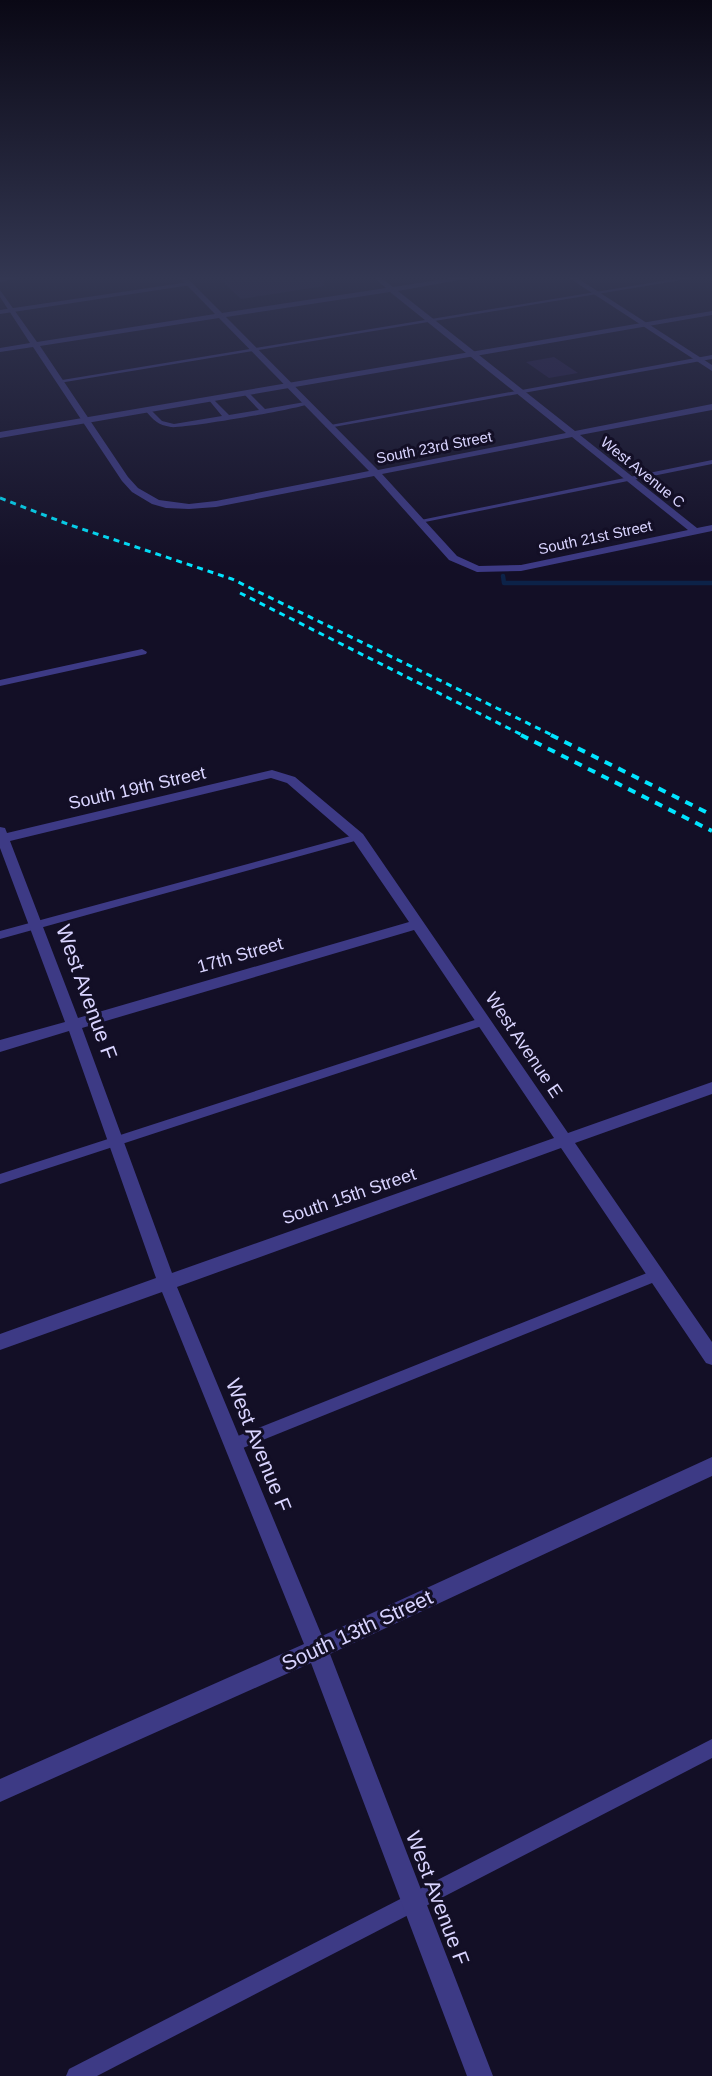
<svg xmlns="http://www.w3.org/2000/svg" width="712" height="2076" font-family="Arial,sans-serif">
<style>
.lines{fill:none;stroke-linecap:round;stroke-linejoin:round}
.stream{stroke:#0c2248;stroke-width:4.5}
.building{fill:#241b47}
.service{fill:#3d3a85;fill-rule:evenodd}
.minor{fill:#3d3a85;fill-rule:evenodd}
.tertiary{fill:#3d3a85;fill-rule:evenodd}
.rail-far1{stroke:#00e5ff;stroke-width:3;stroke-dasharray:6 5;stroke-linecap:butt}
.rail{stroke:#00e5ff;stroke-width:4;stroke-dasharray:8 7;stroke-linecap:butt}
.labels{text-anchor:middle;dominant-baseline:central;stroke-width:6;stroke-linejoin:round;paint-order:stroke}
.far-street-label{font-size:15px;fill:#d9d4ff;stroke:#130f26}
.street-label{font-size:18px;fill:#d9d4ff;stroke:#130f26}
.near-street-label{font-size:21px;fill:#d9d4ff;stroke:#130f26}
</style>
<rect width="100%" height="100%" fill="#130f26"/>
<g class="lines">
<path class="stream" d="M503,576l1,7h208"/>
</g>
<g class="building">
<path d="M238,276h17l3,3 65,-3 1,10 -83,13 -21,-20z"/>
<path d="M554,357l24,16 -29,5 -23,-16z"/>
</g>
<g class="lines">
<g class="service">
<path d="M692,276h14l-647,107 -3,-2z"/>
<path d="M189,282l2,3 -191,29v-4z"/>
<path d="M712,355v4l-384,69 -3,-2z"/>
<path d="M244,392h4l17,17 40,-7 3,2c-9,5 -127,25 -137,23 -13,-2 -18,-7 -26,-17l5,-1 12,12 12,3 48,-8 -14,-17 3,-2 18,18 30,-5 -15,-16z"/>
<path d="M712,460v4l-292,59 -4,-2z"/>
<path d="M358,834l4,1 1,2 -1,2 -362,100v-8z"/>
<path d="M484,1017l4,1 2,3 -2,3 -488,160v-10z"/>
<path d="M657,1269l5,2 2,4 -2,4 -429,173 -5,-2 -3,-5 3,-5z"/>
<path d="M712,1739v19l-615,318h-31l3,-7z"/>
</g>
<g class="minor">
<path d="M11,276h17l-28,6v-4z"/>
<path d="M178,276h7l37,37 164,-25 -14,-12h7l14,11 71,-11h17l-83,15 177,140 137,-27v6l-132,25 117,93 15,-3v6l-191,40 -44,1 -28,-12 -75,-84 -158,31 -27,2 -23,-1 -14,-4 -20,-12 -10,-11 -89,-134 -33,5v-4l30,-5 -30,-46v-7l37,52 178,-28zM390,292l176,141 -188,37 -152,-153zM219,318l150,153 -153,30 -27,3 -30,-4 -21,-12 -10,-11 -88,-131zM572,437l116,93 -167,35 -42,1 -22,-10 -75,-82z"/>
<path d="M566,276h8l138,89v6z"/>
<path d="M142,649l5,3 -1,2 -146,32v-6z"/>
<path d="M272,770l23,7 68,57 205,299 144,-51v12l-137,49 137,199v23l-6,-2 -145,-215 -384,139 145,349 390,-179v19l-382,178 163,422h-26l-156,-413 -311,139v-23l304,-135 -142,-352 -162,58v-16l156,-56 -87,-247 -69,21v-12l65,-18 -65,-174v-21l5,1 2,5zM271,778l16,5 66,57 56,82 -331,96 -68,-177zM414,930l140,208 -382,135 -90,-245z"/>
</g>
<path class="tertiary" d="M712,311v4l-712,123v-6z"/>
<g class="rail-far1">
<path d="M0,498l70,27 162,54 322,157"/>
<path d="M240,593l284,143"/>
</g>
<g class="rail">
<path d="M521,735l191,96"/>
<path d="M551,735l161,80"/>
</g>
</g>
<linearGradient id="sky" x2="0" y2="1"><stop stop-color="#0a0815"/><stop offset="0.49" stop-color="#333752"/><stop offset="1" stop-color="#333752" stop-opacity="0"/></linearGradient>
<rect width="712" height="567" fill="url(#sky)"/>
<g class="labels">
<g class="far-street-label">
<text transform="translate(434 447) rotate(-11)">South 23rd Street</text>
<text transform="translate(643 472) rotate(39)">West Avenue C</text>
<text transform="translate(595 537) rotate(-12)">South 21st Street</text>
</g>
<g class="street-label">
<text transform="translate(137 788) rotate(-13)">South 19th Street</text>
<text transform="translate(240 955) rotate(-16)">17th Street</text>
<text transform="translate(524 1045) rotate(56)">West Avenue E</text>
<text transform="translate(349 1196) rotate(-19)">South 15th Street</text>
</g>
<g class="near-street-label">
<text transform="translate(87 992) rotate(70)">West Avenue F</text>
<text transform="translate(259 1445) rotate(68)">West Avenue F</text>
<text transform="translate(357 1630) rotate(-25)">South 13th Street</text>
<text transform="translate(438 1898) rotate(69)">West Avenue F</text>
</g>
</g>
</svg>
